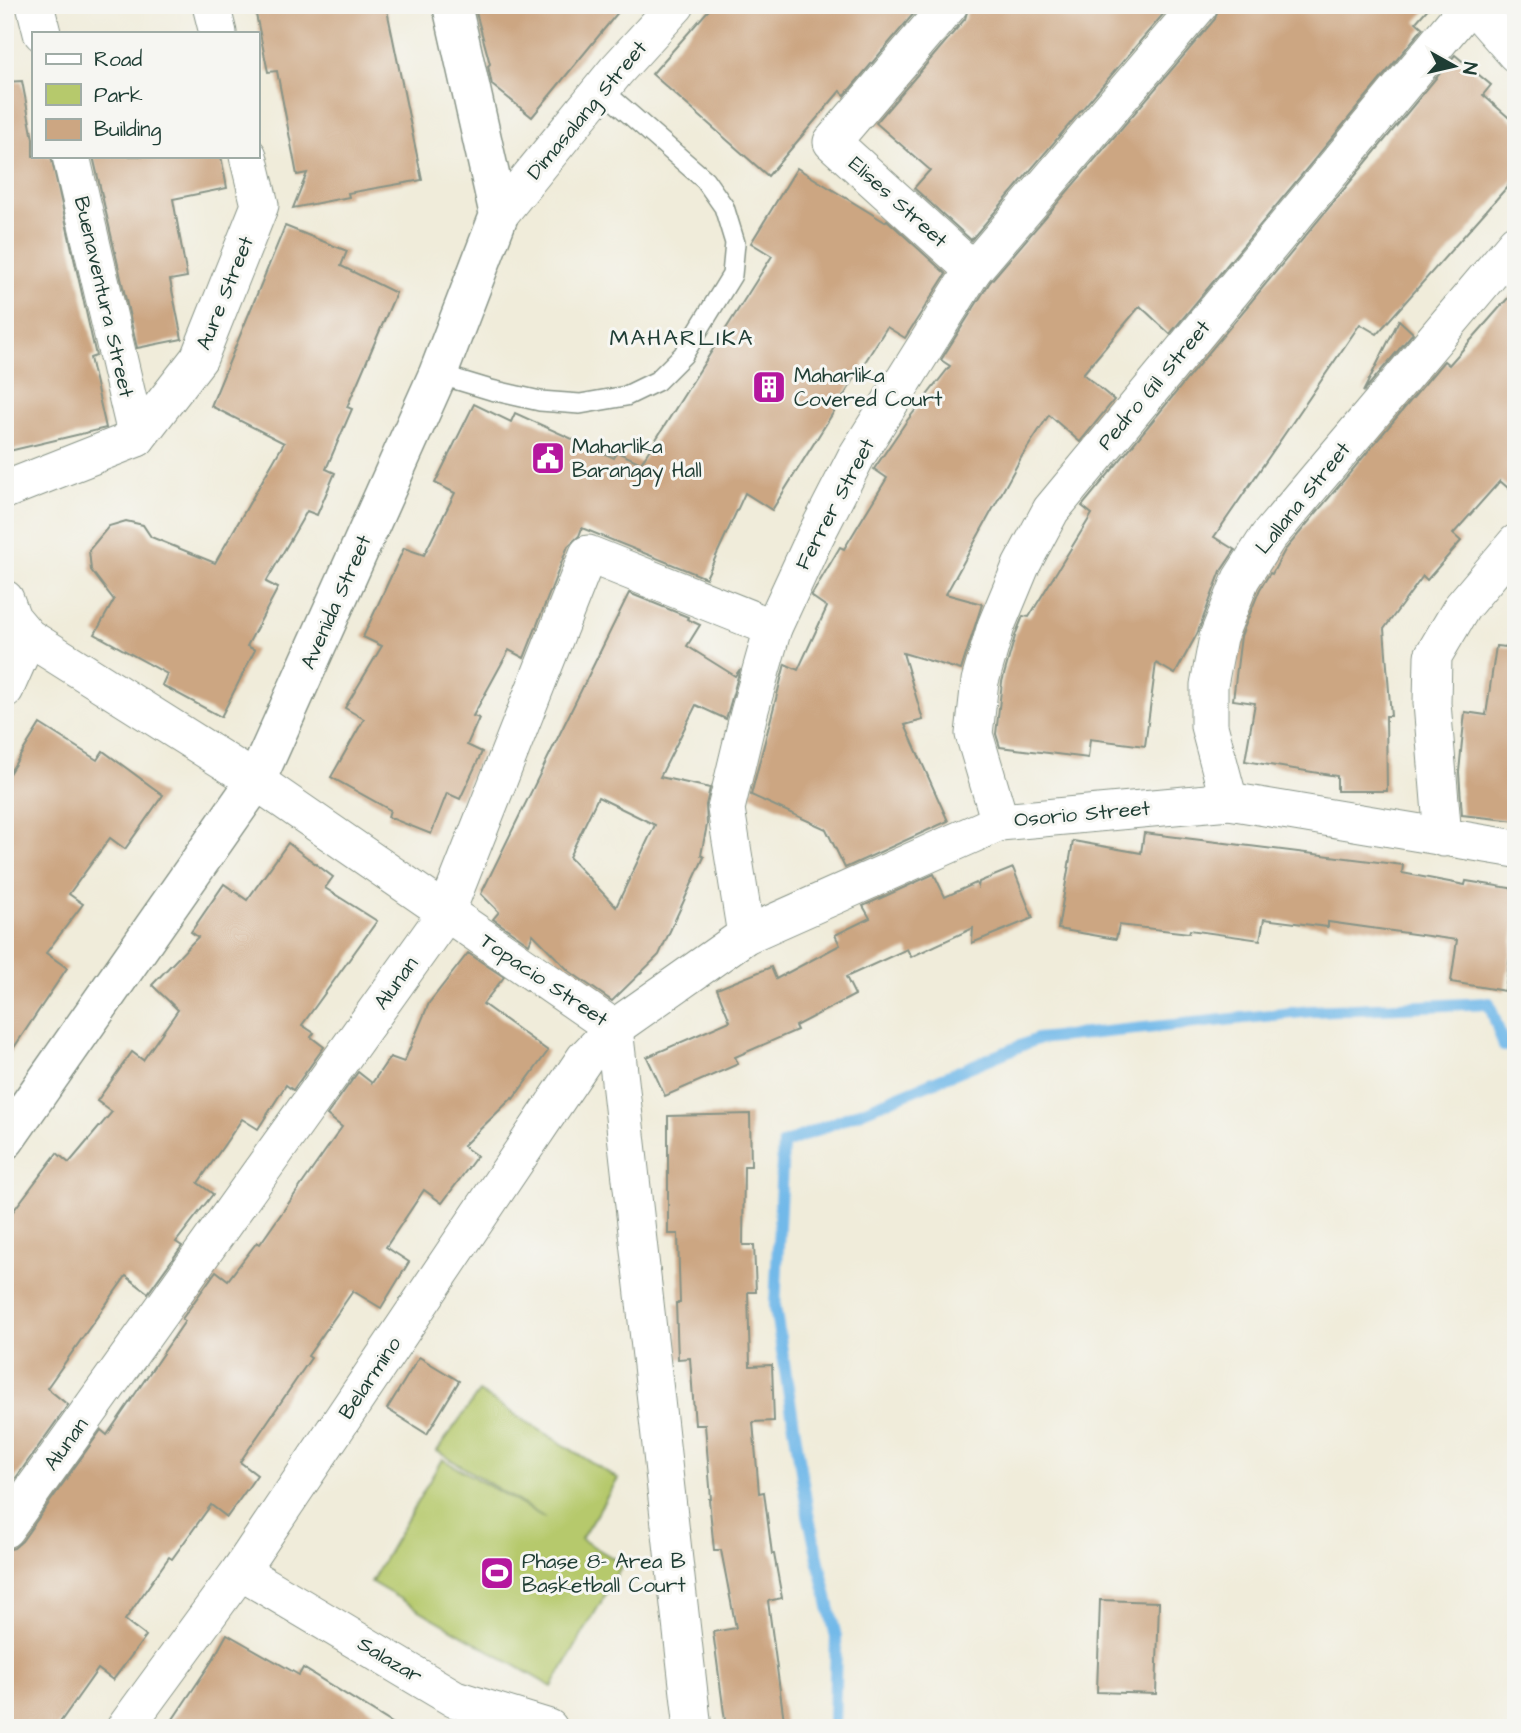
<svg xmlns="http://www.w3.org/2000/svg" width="1521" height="1733" font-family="'Architects Daughter',sans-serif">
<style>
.green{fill:#b6c96c;stroke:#6a8350;stroke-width:2}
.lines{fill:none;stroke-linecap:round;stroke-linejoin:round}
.stream{stroke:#72b9e9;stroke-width:12}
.building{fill:#cca682;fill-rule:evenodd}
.lane-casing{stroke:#889487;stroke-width:22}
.street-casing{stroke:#889487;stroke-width:39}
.secondary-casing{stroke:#889487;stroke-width:41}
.lane{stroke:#fff;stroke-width:19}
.street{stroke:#fff;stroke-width:37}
.secondary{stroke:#fff;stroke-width:38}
.labels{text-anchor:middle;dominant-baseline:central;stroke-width:6;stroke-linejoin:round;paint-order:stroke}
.street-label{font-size:21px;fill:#1f3d34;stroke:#f6f6f2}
.poi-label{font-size:21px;fill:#1f3d34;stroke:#f6f6f2;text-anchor:start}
.neighbourhood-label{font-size:23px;letter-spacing:2px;fill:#1f3d34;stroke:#f6f6f2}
</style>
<rect width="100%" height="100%" fill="#f6f6f2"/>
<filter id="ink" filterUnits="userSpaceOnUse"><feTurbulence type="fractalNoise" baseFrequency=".0143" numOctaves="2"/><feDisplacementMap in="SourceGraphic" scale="14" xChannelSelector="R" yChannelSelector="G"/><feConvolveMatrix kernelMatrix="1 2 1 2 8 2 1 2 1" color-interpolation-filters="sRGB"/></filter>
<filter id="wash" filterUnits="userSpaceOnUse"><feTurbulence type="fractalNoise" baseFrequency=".00686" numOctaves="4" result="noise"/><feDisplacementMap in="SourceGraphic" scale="28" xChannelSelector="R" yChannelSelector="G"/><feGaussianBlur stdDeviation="1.57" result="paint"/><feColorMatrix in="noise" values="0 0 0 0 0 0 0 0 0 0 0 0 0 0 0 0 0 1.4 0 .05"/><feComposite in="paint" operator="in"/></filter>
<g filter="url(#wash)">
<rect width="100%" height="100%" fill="#f0ecda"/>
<path class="green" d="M479,1392l139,87 -37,60 42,25 -71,123 -181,-105 71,-123 103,59 -108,-67z"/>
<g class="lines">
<path class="stream" d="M834,1728l2,-91 -28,-123 -33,-207 8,-163 254,-105 275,-28 177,-8 15,43h12"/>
</g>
<g id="blocks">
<g class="building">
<path d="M254,5h132l36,175 -74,13 1,4 -56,11 14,-35 -10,2 -20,-104 -9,1z"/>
<path d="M474,5h150l-92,112 -40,-32 -4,-19 2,-2z"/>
<path d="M713,5h208l-76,90 -5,-4 -72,85 -116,-102z"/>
<path d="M969,5h202l-200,235 -57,-52 16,-18 -54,-47 89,-104z"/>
<path d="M1219,5h212l-15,17 7,6 -253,306 -30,-28 -57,68 31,26 -34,42 -31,-27 -27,41 -76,138 36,10 -21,66 -58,-17 20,67 -18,5 43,96 -103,47 -19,-39 -75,-34 34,-131 13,6 29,-63 -16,-11 29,-49 4,2 43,-71 -13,-9 32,-47 44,-56 -9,-6 49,-78 225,-263z"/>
<path d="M1455,55l36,30 -8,10 33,29v53l-139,157 -17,-10 -146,213 21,13 -14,21 -24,63 -22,40 -19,-11 -11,83 -55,-7 -2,19 -88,-11 -4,-13 6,-52 14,-49 7,-17 6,1 63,-103 -10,-8z"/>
<path d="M22,81l11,58v17h18l45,200 -6,2 16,70 -101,24v-370z"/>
<path d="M93,156h128l6,32 -54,11 14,78 -17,3 12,59 -45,9z"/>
<path d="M797,168l88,54 2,-2 59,54 -41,64 -18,-11 -115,183 -27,-17 -39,85 -124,-50 -3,8 -11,10 -44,112 -15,-8 -36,66 6,2 -12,27 15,7 -22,47 -13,-6 -16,41 -43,-17 2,-7 -59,-33 33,-58 -19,-11 37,-62 -19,-9 41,-89 20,7 31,-62 -20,-10 39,-79 37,18 4,-9 99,45 3,-6 24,11 131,-207 -21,-13z"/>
<path d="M285,226l62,25 -6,15 55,27 -49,114 5,2 -26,60 9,4 -18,42 -10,-4 -41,71 12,6 -31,58 8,4 -34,67 -59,-32 5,-11 -72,-40 19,-34 -23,-30 -2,-20 20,-24 17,-5 17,4 8,12 64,26 69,-120 -73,-37z"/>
<path d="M1516,289v206l-16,-14 -47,53 8,7 -34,39 -4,-4 -39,53 7,87h-5l1,75h-50v-15l-92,-15 10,-58 -22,-3 8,-64 19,-47 10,-16 2,1 13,-24 159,-189 5,4z"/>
<path d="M1399,320l14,13 -50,59z"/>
<path d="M629,593l59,24 -1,2 13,6 -13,21 48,30 5,-7 -14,50 -30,-14 -36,72 50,11 -4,17 1,20 -6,30 3,2 -45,98 -47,46 -43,-30 -36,-37 -4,10 -36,-25 6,-7 -18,-18zM598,797l57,28 -39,82 -47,-50z"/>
<path d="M1496,646l20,2v173l-54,-6 -3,-43 6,-60 21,3z"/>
<path d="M40,724l57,36 6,-9 60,44 -38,54 -15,-11 -41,56 14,10 -37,49 21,15 -62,93v-281z"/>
<path d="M1144,833l259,32 -1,8 63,12 1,-4 50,8v27l-11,75 -54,-9 6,-42 -129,-18v5l-64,-8 -4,21 -70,-10 -1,3 -70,-8 -3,14 -58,-10 15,-88 68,12z"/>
<path d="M288,843l45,34 -8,11 52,33 -75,104 12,8 -3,4 13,10 -31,43 -7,-5 -28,44 -16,-10 -44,64 15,11 -37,48 6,4 -34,47 -22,-17 -79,112 21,17 -63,88v-271l52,-69 12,10 43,-51 -15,-11 35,-49 11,8 35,-50 -26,-25 46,-48 -7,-5 33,-48 23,16z"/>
<path d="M1013,868l20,50 -61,25 1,-15 -62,29 -4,-8 -61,28 9,18 -60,31 2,4 -62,27 3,7 -73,32 -18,-39 83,-36 -13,-32 54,-22 5,12 64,-34 -5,-10 35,-17 -7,-12 71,-32 11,23 31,-14 2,4 1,-5z"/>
<path d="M468,953l36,24 -21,27 65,47 -35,48 -1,-1 -49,48 14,10 -35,47 -18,-13 -38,57 23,15 -28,46 -28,-17 -45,65 3,2 -71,104 17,13 -30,42 -16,-12 -39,54 -3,-2 -44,63 21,16 -33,44 -15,-11 -42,59h-51v-178l9,-2 8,-7 79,-111 6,5 78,-114 -3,-2 34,-48 12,9 29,-38 3,2 82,-117 -15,-12 31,-43 14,11 18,-26 14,5 25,-59z"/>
<path d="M750,1114l1,52h-7l-1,79h11l2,47h-8l2,74 22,-1 2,56 -21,1 6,71 5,-1 8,62h2l8,44 -14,3 17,127h-59l-13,-96 23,-4 -15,-78h-7l-5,-51h2l-6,-74h-10l-5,-67 -12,1 -2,-56h4l-2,-69h-10v-118z"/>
<path d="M419,1357l40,24 -32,53 -40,-25z"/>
<path d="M1100,1600l59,2 -3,92 -59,-2z"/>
<path d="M227,1634l72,41 4,-7 97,60h-233l45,-67z"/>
</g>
</g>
</g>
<g filter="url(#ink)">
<use href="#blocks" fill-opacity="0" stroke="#889487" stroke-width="2"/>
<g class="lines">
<g class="lane-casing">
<path id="lane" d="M438,374l53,16 49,11 40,3 46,-8 31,-15 26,-26 49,-80 3,-32 -11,-36 -19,-27 -103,-90"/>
</g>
<g class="street-casing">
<g id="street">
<path d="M35,5l7,28"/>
<path d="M211,5l7,28"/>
<path d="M949,5l-117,137 141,128"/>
<path d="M1473,5l43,49"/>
<path d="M71,156l66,282"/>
<path d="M499,215l117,-144 60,-66"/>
<path d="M5,490l132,-52 62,-80 61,-153 -12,-49"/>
<path d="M5,599l7,19 16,19 228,144 358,247 78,692 -3,8"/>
<path d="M5,689l23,-52"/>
<path d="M1229,801l-20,-75v-41l9,-48 23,-58 27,-42 248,-294"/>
<path d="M1000,822l-26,-88 6,-53 16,-55 25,-60 30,-56 418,-505"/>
<path d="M1443,838l-11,-135 1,-47 29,-49 54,-64"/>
<path d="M746,935l-20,-126 23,-96 24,-85 42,-91 41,-80 117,-187 226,-265"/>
<path d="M5,1529l441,-616 142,-359 185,74"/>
<path d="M240,1571l215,128 94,29"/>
<path d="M125,1728l115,-157 345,-513 29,-30 132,-93 254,-113 229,-21 287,48"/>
</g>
</g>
<g class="secondary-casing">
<path id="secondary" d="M5,1140l251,-359 182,-407 61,-159 -47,-210"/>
</g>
<use href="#lane" class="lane"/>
<use href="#street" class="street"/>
<use href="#secondary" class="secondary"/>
</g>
</g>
<defs>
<g id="building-square" transform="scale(1.75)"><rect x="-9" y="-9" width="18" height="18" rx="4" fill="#b5179e" stroke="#f6f6f2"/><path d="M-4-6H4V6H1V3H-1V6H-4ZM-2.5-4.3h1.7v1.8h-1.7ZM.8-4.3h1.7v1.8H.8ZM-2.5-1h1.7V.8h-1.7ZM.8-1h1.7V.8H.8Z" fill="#fff"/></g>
<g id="civic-square" transform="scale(1.75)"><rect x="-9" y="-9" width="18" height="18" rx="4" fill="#b5179e" stroke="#f6f6f2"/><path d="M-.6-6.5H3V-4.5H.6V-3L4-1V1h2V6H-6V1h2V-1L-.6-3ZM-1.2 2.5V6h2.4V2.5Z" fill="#fff"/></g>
<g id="stadium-square" transform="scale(1.75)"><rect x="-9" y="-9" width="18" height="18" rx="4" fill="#b5179e" stroke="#f6f6f2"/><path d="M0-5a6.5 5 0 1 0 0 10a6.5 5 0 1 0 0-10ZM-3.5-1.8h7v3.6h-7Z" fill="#fff"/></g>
</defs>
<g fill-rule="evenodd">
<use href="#building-square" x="769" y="387"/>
<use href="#civic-square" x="548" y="458"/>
<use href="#stadium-square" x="497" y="1573"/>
</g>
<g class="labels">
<g class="street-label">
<text transform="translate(587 110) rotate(-50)">Dimasalang Street</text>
<text transform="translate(898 202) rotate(42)">Elises Street</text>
<text transform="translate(225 293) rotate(-68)">Aure Street</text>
<text transform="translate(104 297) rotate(77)">Buenaventura Street</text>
<text transform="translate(1154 385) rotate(-50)">Pedro Gil Street</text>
<text transform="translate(1303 498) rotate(-51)">Lallana Street</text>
<text transform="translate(835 504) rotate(-62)">Ferrer Street</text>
<text transform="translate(336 602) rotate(-66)">Avenida Street</text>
<text transform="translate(1082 814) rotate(-5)">Osorio Street</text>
<text transform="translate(544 980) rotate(34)">Topacio Street</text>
<text transform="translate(396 983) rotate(-54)">Alunan</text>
<text transform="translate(370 1378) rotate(-56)">Belarmino</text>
<text transform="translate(66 1444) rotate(-54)">Alunan</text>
<text transform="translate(390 1660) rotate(31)">Salazar</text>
</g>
<g class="poi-label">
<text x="794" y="375">Maharlika<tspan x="794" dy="24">Covered Court</tspan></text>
<text x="572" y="446">Maharlika<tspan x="572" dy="24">Barangay Hall</tspan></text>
<text x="522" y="1561">Phase 8- Area B<tspan x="522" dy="24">Basketball Court</tspan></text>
</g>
<g class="neighbourhood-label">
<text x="682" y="338">MAHARLIKA</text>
</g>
</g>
<rect width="1521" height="1733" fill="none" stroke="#f6f6f2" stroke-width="28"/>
<rect x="32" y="32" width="228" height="126" fill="#f6f6f2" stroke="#a0aca6" stroke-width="2"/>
<rect x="46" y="54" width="35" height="10" fill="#ffffff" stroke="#a0aca6" stroke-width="2"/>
<text x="94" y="66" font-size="21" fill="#1f3d34">Road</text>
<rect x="46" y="84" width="35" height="21" fill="#b6c96c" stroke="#a0aca6" stroke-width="2"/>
<text x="94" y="102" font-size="21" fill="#1f3d34">Park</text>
<rect x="46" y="119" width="35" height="21" fill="#cca682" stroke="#a0aca6" stroke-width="2"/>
<text x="94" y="136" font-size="21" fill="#1f3d34">Building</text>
<g transform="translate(1454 66) rotate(98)" stroke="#f6f6f2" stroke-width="5" paint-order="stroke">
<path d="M0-5L12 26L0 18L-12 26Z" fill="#1f3d34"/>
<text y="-10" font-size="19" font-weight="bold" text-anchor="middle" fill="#1f3d34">N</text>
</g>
</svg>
